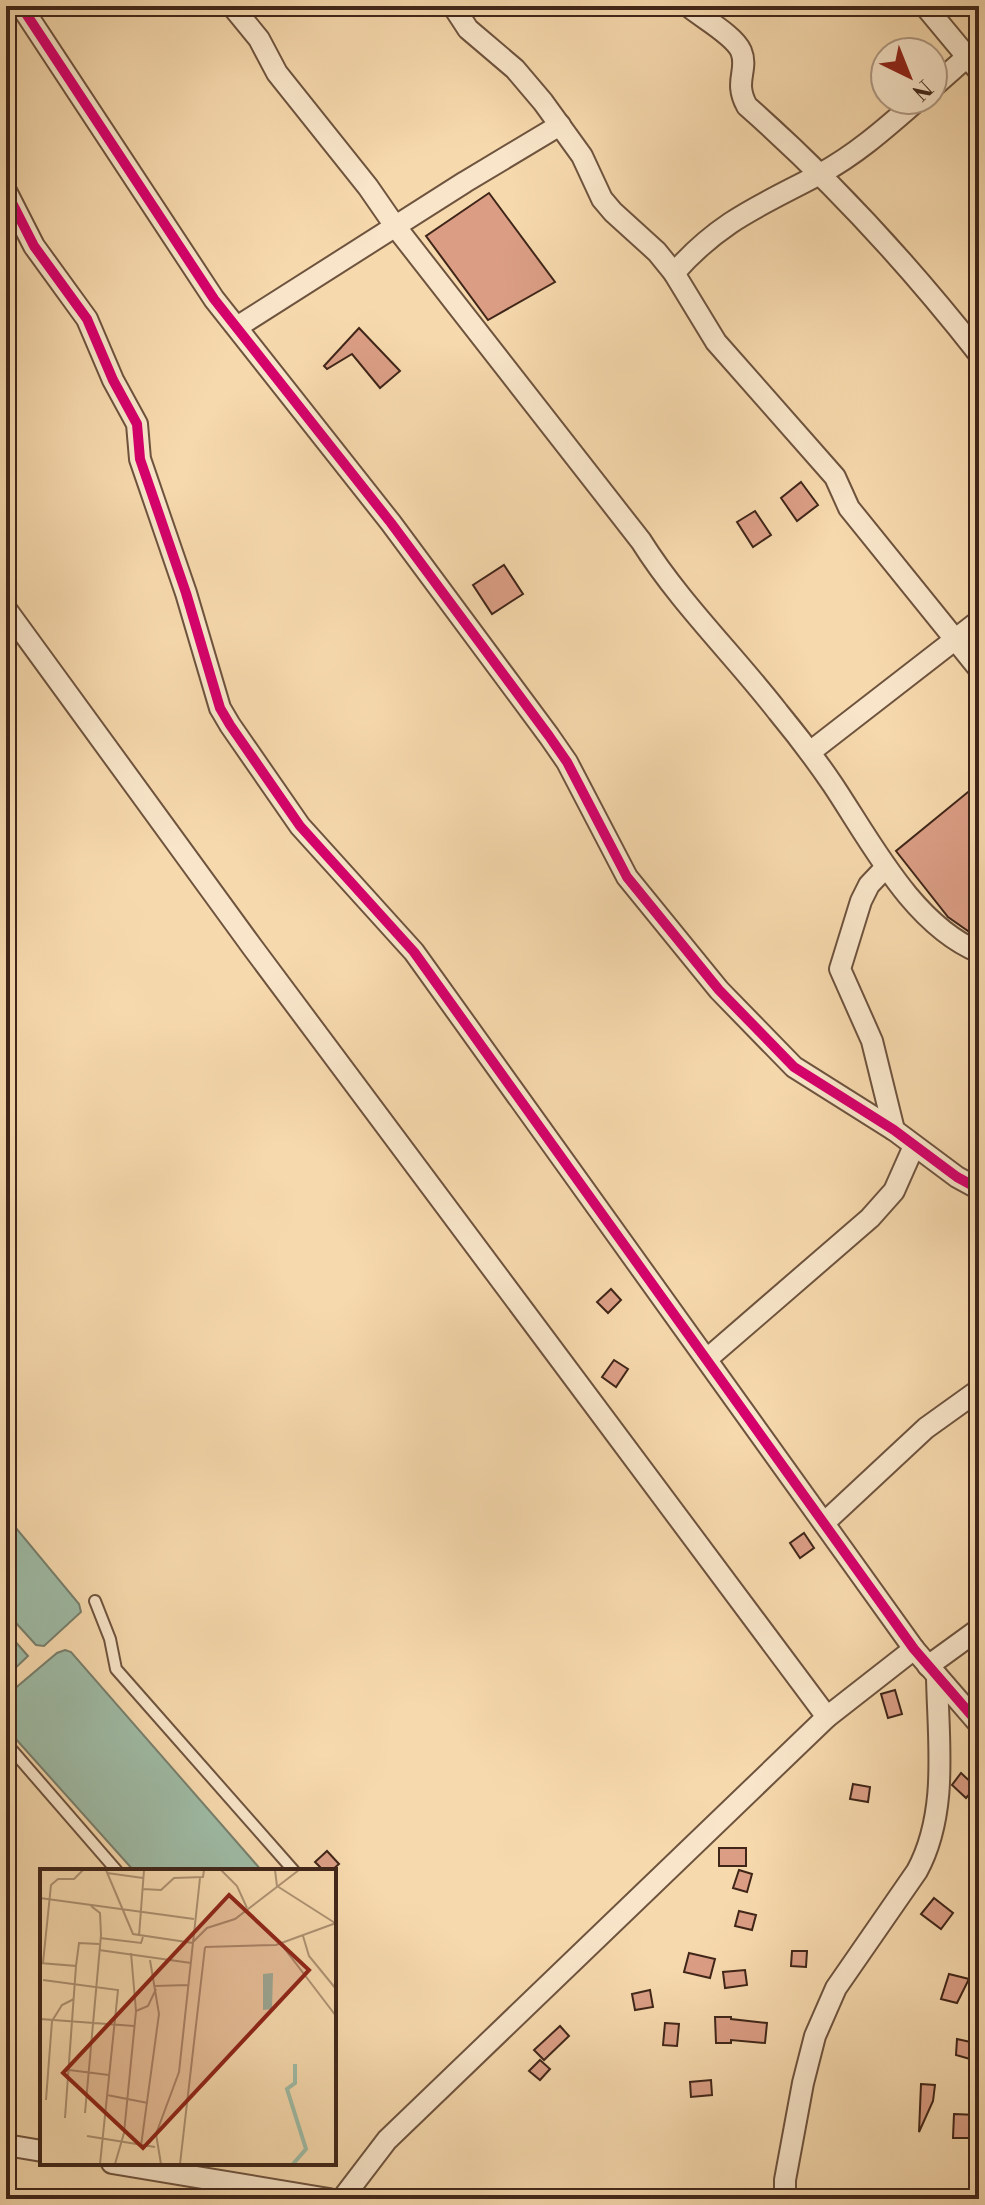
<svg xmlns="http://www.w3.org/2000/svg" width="985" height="2205" font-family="'Libre Bodoni',serif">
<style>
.water{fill:#9ebba5;stroke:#787f6d;stroke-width:2}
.building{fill:#db9e85;stroke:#402619;stroke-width:2}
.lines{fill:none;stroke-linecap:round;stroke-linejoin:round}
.lane-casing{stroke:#6e533e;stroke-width:14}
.street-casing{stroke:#6e533e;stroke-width:24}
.lane{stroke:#f9e6ca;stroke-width:10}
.street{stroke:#f9e6ca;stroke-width:20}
.cycleway-casing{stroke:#f9e6ca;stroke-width:15}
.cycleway{stroke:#d6006c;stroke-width:10}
.inset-river{fill:none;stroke:#9ebba5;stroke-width:4}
.inset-road{fill:none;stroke:#ad9172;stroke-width:2}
.view{fill:#8f2418;fill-opacity:0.15;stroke:#8f2418;stroke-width:4}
.inset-edge{fill:none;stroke:#402619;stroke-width:4}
</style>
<rect width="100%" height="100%" fill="#f6d9ad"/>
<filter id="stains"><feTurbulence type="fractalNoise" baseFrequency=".0025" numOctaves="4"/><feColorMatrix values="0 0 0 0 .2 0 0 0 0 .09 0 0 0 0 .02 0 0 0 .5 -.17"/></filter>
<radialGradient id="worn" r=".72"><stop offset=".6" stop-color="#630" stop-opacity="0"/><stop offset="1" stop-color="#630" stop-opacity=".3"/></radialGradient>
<g class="water">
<path d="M6,1516l73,88 2,8 -37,34 -8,-1 -30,-33z"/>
<path d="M6,1631l22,25 -22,21z"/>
<path d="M65,1650l6,2 191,219h-128l-128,-143v-32l51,-43z"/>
</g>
<g class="building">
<path d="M489,193l66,89 -67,38 -62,-84z"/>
<path d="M359,328l41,43 -20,17 -28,-34 -25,15 -3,-3z"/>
<path d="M801,482l17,23 -21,16 -16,-23z"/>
<path d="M755,511l16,24 -18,12 -16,-25z"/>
<path d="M504,565l19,29 -31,20 -19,-29z"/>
<path d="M979,783v140l-11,8 -20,-14 -52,-66z"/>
<path d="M611,1289l10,11 -13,13 -11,-11z"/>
<path d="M614,1360l14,9 -12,18 -14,-10z"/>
<path d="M804,1533l10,15 -14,10 -10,-15z"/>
<path d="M895,1690l7,24 -14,4 -7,-24z"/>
<path d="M961,1773l15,14 -10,11 -14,-13z"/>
<path d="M853,1784l17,3 -2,15 -18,-3z"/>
<rect x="719" y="1848" width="27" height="18"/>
<path d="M327,1851l12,13 -8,7h-7l-9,-9z"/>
<path d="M739,1870l13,4 -5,18 -14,-4z"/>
<path d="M934,1898l19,15 -12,16 -20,-15z"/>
<path d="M739,1911l17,4 -4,15 -17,-4z"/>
<path d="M792,1951h15l-1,16 -15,-1z"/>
<path d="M689,1953l26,6 -5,19 -26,-6z"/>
<path d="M745,1970l2,15 -22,3 -2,-16z"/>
<path d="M949,1974l20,5 -12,24 -16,-4z"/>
<path d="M650,1990l3,17 -18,3 -3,-16z"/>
<path d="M715,2017h16v2l36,4 -2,20 -34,-3v3h-15z"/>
<path d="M665,2023l14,1 -2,22 -14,-1z"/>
<path d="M560,2026l9,10 -25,24 -10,-10z"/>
<path d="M957,2039l18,4 -5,16 -14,-4z"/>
<path d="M540,2060l10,9 -10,11 -11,-9z"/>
<path d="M711,2080l1,15 -21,2 -1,-15z"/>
<path d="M921,2084l14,1 -2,16 -14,31z"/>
<path d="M954,2114l23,1 -1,23h-23z"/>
</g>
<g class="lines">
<g class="lane-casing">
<g id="lane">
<path d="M95,1601l15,38 6,30 178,202"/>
<path d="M6,1743l111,128"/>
</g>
</g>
<g class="street-casing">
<g id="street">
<path d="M21,6l193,293 177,224 158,213 18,26 60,115 92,113 75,77 100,63 63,47 22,12"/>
<path d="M232,6l27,33 18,34 91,114 27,39 246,315c39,62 92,113 137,171 19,23 38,48 55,73 38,57 80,140 146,167"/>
<path d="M453,6l15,23 47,40 28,33 39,54 20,43 11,13 44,40 17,21 42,69 119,135 14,31 130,161"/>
<path d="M688,6c14,12 46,29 53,45 8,19 -8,30 6,55 85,75 162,159 232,248"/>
<path d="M925,6l54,65"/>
<path d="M933,87l35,-31"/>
<path d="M6,191l28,55 53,73 26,61 24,44 3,35 46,134 34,115 10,17 70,101 114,126 500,697 65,75"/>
<path d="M674,273c47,-53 86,-67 146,-99 37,-20 67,-47 98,-74"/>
<path d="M237,327l228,-145 95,-57"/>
<path d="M6,609l247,339 574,769"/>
<path d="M810,752l169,-131"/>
<path d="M886,867l-17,18 -8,16 -21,68 32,72 22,89"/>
<path d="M707,1359l163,-141 24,-27 20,-45"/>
<path d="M824,1523l102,-95 53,-38"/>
<path d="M928,1666l51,-37"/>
<path d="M6,2145l36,6"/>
<path d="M112,2163l217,36"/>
<path d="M342,2199l45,-59 440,-423 87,-68"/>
<path d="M785,2199v-19l18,-97 12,-47 21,-48 81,-117c32,-59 21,-131 20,-195"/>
</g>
</g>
<use href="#lane" class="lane"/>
<use href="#street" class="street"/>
<g class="cycleway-casing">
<g id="cycleway">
<path d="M21,6l193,293 177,224 158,213 18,26 60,115 92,113 75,77 100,63 63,47 22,12"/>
<path d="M6,191l28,55 53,73 26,61 24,44 3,35 46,134 34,115 10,17 70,101 114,126 500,697 65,75"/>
</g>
</g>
<use href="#cycleway" class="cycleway"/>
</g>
<g transform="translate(40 1869)">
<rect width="296" height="296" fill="#f6d9ad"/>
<path d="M233,104l-1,36 -9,1v-36z" fill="#9ebba5"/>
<path class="inset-river" d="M253,295l13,-15 -19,-60 8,-6v-19"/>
<path class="inset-road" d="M66,1l27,64 60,9M181,1l16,16 10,22M235,1l2,16 58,37M67,4l36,5M102,20l19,1 13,-12 29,-1 1,-7M0,29l154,21M99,67l5,-66M263,67l6,20 27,33M60,69l41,5 2,-6M153,73l14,-14 28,-9 64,-49M241,75l55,72M165,78l71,-2 60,-22M59,81l92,13M0,94l36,3 -11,152M3,94l8,-78 7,-6h16l9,-9M36,97l3,-23 20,1M3,111l75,10 -18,174M115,117l33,-1M96,142l12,-5 8,-17M0,150l94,7M29,201l40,5M67,226l41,8M6,231l6,-79 10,-16 12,-6M45,244l16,-178 -1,-22 -9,-7M47,267l68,11M101,277l18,-132 -9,-54M75,295l9,-31 12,-122 -5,-58M121,295l-5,-30 23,-62 21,-194M140,295l25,-217"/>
<path class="view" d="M189,26l80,75 -166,178 -80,-75z"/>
<rect width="296" height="296" class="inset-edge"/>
</g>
<rect width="985" height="2205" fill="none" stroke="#f6d9ad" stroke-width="32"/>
<rect x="8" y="8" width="969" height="2189" fill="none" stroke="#402619" stroke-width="4"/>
<rect x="16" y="16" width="953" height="2173" fill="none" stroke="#402619" stroke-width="2"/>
<g transform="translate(909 76) rotate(137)"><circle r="38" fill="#f9e6ca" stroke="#af9983" stroke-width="2"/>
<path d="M0-6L14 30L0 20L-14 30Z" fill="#8f2418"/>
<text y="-12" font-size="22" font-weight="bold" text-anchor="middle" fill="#402619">N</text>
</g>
<rect width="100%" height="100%" filter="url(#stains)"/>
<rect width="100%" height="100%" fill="url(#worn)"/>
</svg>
